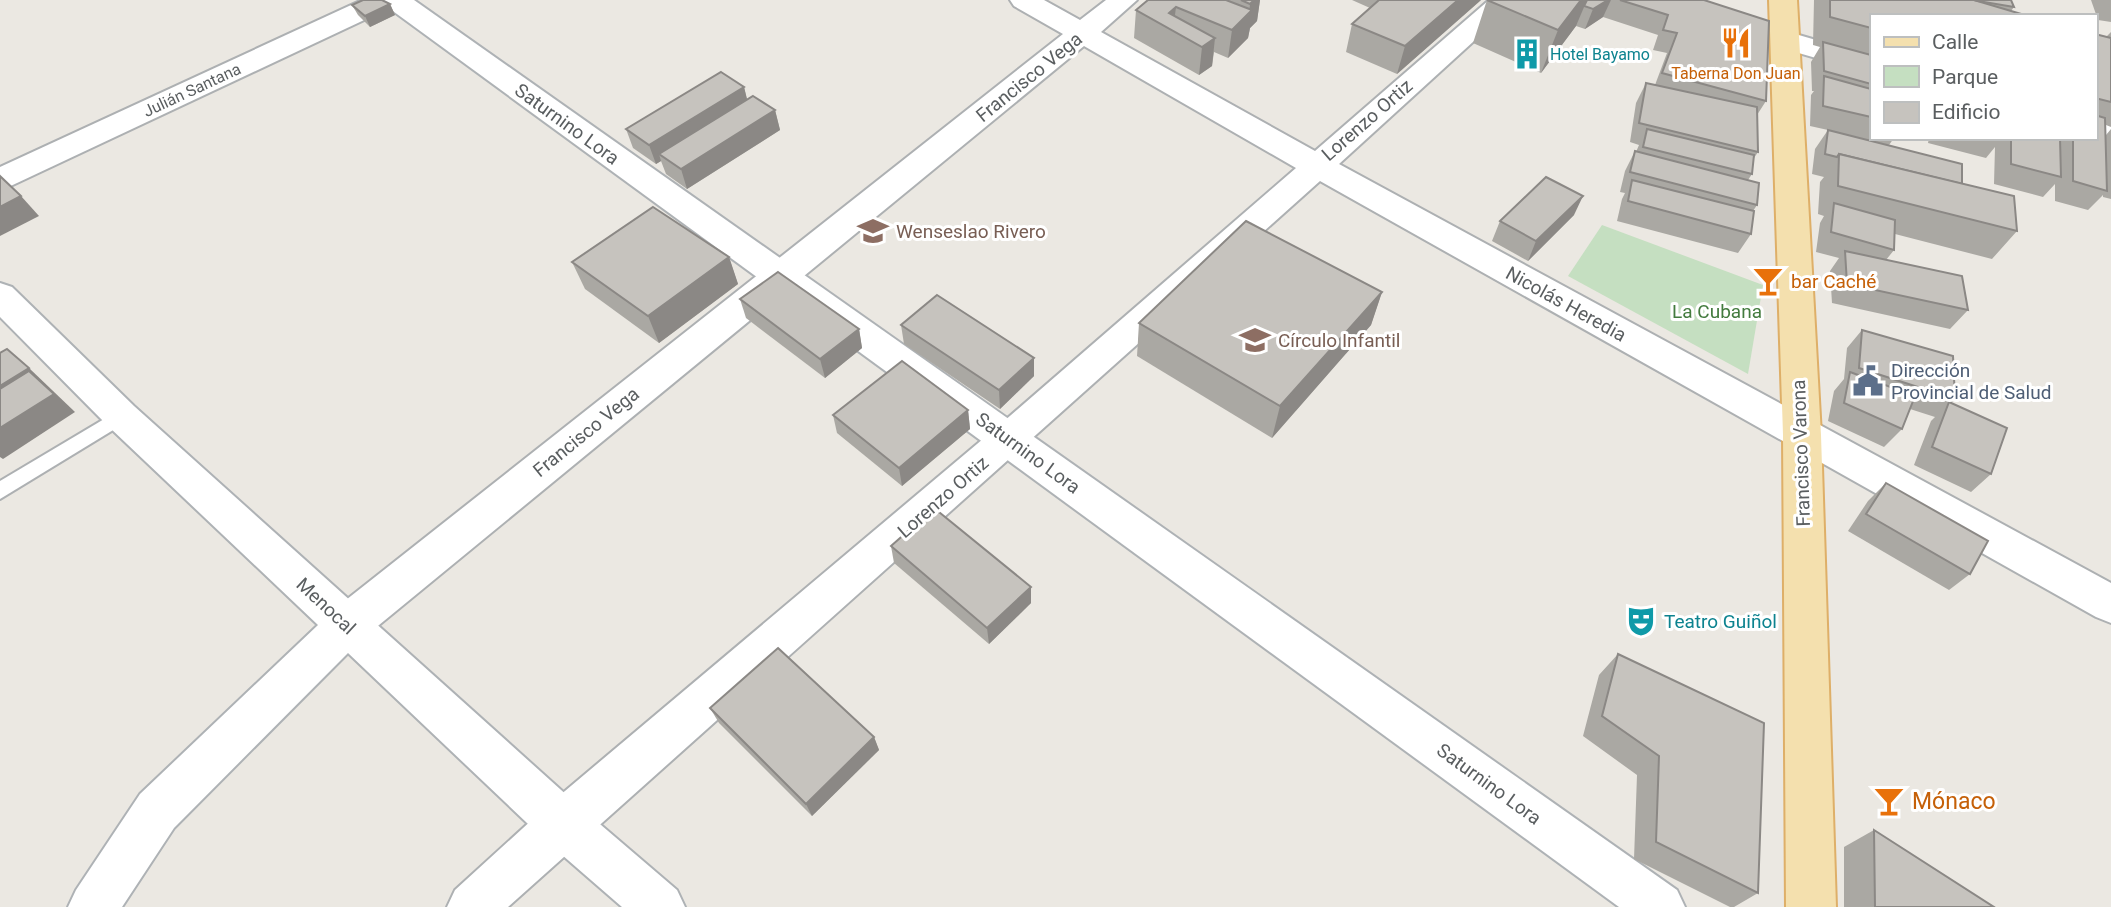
<svg xmlns="http://www.w3.org/2000/svg" width="2111" height="907" font-family="Roboto,sans-serif">
<style>
.green{fill:#c5dfc1}
.lines{fill:none;stroke-linecap:round;stroke-linejoin:round}
.lane-casing{stroke:#adb0b2;stroke-width:4}
.street-casing{stroke:#adb0b2;stroke-width:4}
.secondary-casing{stroke:#aeb2b5;stroke-width:4}
.primary-casing{stroke:#deaf68;stroke-width:4}
.lane{fill:#fff;fill-rule:evenodd}
.street{fill:#fff;fill-rule:evenodd}
.secondary{fill:#fff;fill-rule:evenodd}
.primary{fill:#f4e0ae;fill-rule:evenodd}
.wall{fill:#aaa8a3}
.shaded-wall{fill:#8b8885}
.building{fill:#c6c3be;stroke:#8b8885;stroke-width:2}
.labels{text-anchor:middle;dominant-baseline:central;stroke-width:6;stroke-linejoin:round;paint-order:stroke}
.far-culture-label{font-size:16px;fill:#0d838f;stroke:#fff;text-anchor:start}
.far-food-label{font-size:16px;fill:#c56008;stroke:#fff}
.far-street-label{font-size:16px;fill:#5a5e60;stroke:#fff}
.street-label{font-size:19px;fill:#5a5e60;stroke:#fff}
.education-label{font-size:19px;fill:#785e54;stroke:#fff;text-anchor:start}
.food-label{font-size:19px;fill:#c56008;stroke:#fff;text-anchor:start}
.park-label{font-size:19px;fill:#437b3e;stroke:#fff}
.service-label{font-size:19px;fill:#4e5e75;stroke:#fff;text-anchor:start}
.culture-label{font-size:19px;fill:#0d838f;stroke:#fff;text-anchor:start}
.near-food-label{font-size:23px;fill:#c56008;stroke:#fff;text-anchor:start}
</style>
<rect width="100%" height="100%" fill="#ebe8e2"/>
<path class="green" d="M1602,225l161,60 -15,89 -180,-98z"/>
<g class="lines">
<g class="lane-casing">
<path id="lane" d="M121,409l7,2 2,5 -2,5 -128,78v-18z"/>
</g>
<g class="street-casing">
<g id="street">
<path d="M362,0h36l-4,6 -394,185v-24z"/>
<path d="M1010,0h34l36,20 26,-20h31l-36,32 214,119 174,-151h30l-180,164 772,419v40l-15,-6 -776,-436 -812,726h-61l8,-17 91,-83 450,-379 300,-260 -212,-122 -722,593 -15,5 -15,-5 -6,-14 6,-14 731,-577 -49,-28z"/>
</g>
</g>
<g class="secondary-casing">
<g id="secondary">
<path d="M382,0h32l1263,890 8,17h-66l-1233,-901z"/>
<path d="M1785,31l86,25v18l-96,-28 -4,-6 4,-6z"/>
<path d="M2095,118l16,5v20l-16,-5z"/>
<path d="M0,283l12,4 122,119 446,401 97,83 8,17h-63l-76,-66 -198,-188 -174,175 -52,79h-54l8,-17 64,-96 178,-169 -210,-199 -108,-109z"/>
</g>
</g>
<g class="primary-casing">
<path id="primary" d="M1769,0h28l24,435 15,472h-50l-3,-472z"/>
</g>
<use href="#lane" class="lane"/>
<use href="#street" class="street"/>
<use href="#secondary" class="secondary"/>
<use href="#primary" class="primary"/>
</g>
<g class="wall">
<path d="M1148,0h112l-3,21 -7,7 -2,10 -20,20 -14,-6 -2,14 -13,9 -65,-37 2,-28z"/>
<path d="M1352,0h129l-84,74 -51,-22 6,-28 18,-16z"/>
<path d="M1487,0h217l62,101 -9,14 1,37 -4,6 -2,16 -4,6 9,25 -4,6 -2,23 -13,19 -121,-32 5,-22 3,-6 -5,-1 5,-21 10,-20 1,1 3,-7 -9,-3 6,-39 10,-20 9,2 12,-32 -14,-3 5,-15 -55,-18 -18,12 -9,-3 -35,47 -68,-30z"/>
<path d="M1814,0h197l3,7 -3,4 -140,5v122h23l-5,7 -49,-12 122,51 55,47 -25,28 -97,-25 -1,16 -8,10 82,50 -18,19 -118,-26 -2,-32 9,-13 -23,-6 4,-29 4,-7 -6,-2 2,-32 4,-5 -12,-3 3,-25 13,-19 -18,-4 1,-31 3,-4h-2l-1,-29 9,-15 -7,-2z"/>
<path d="M2091,0h20v22l-13,-2z"/>
<path d="M390,4l5,11 -25,12 -12,-12 -6,-10z"/>
<path d="M2111,32v95l-5,-2v10l5,-6v70l-8,-2v-2l-15,15 -33,-9v-17l-12,13 -49,-13 1,-37 -9,11 -58,-15 1,-5h166v-104l11,3z"/>
<path d="M744,87l3,13 28,10 5,20 -93,59 -21,-15 -5,-13 -5,3 -23,-16 -7,-19z"/>
<path d="M1574,215l-46,46 -36,-20 8,-20z"/>
<path d="M729,257l9,27 -79,59 -74,-54 -13,-27z"/>
<path d="M1382,292l-11,33 -99,113 -135,-82 2,-33z"/>
<path d="M740,299l119,30 3,19 -37,30 -79,-60z"/>
<path d="M901,325l133,51 -34,33 -96,-65z"/>
<path d="M1862,330l93,69 -4,4 40,71 -20,18 -57,-27 17,-44 4,-4 -25,-8 -8,20 -18,18 -56,-26 6,-30 10,-12 3,-31z"/>
<path d="M968,410l2,19 -68,57 -65,-53 -4,-18z"/>
<path d="M1886,483l84,91 -21,16 -101,-59 20,-30z"/>
<path d="M891,546l140,57 -42,41 -95,-81z"/>
<path d="M1618,654l140,239 -24,14h-4l-96,-48 3,-84 -54,-39 16,-61z"/>
<path d="M710,708l164,29 5,13 -67,66 -93,-93z"/>
<path d="M1874,830l120,77h-150v-60z"/>
</g>
<g class="shaded-wall">
<path d="M1254,0h6l-3,21 -7,7 -2,10 -20,20 4,-28 17,-16 1,-10z"/>
<path d="M1458,0h23l-84,74 8,-28z"/>
<path d="M1581,0h6l-11,26 -35,47 17,-43z"/>
<path d="M1608,0h3l-8,17 -18,12 8,-20z"/>
<path d="M390,4l5,11 -25,12 -5,-11z"/>
<path d="M1176,7l-3,24 -4,-18z"/>
<path d="M1215,38l-3,28 -13,9 3,-28z"/>
<path d="M744,87l5,20 -90,47 2,7 -5,3 -7,-19z"/>
<path d="M775,110l5,20 -93,59 -6,-20z"/>
<path d="M21,196l18,20 -39,20v-29z"/>
<path d="M1583,196l-9,19 -46,46 8,-20z"/>
<path d="M729,257l9,27 -79,59 -11,-27z"/>
<path d="M1382,292l-11,33 -99,113 8,-32z"/>
<path d="M859,329l3,19 -37,30 -5,-19z"/>
<path d="M1034,358v18l-34,33 -1,-19z"/>
<path d="M29,368l46,44 -72,47 -3,-2v-71z"/>
<path d="M968,410l2,19 -68,57 -3,-18z"/>
<path d="M1031,587v16l-42,41 -2,-16z"/>
<path d="M874,737l5,13 -67,66 -6,-12z"/>
</g>
<g class="building">
<path d="M363,0h19l8,4 -25,12 -13,-11z"/>
<path d="M1148,0h78l26,10 -20,20 -56,-23 -7,6 46,25 -13,9 -66,-37z"/>
<path d="M1241,0h13l-4,4z"/>
<path d="M1379,0h79l-53,46 -53,-22z"/>
<path d="M1487,0h94l-23,30z"/>
<path d="M1587,0h21l-15,9 -9,-3z"/>
<path d="M1620,0h84l65,21 -3,80 -104,-28 15,-40 -14,-3 5,-15z"/>
<path d="M1830,0h144l54,16h-157v12l-41,-11z"/>
<path d="M1974,0h37l3,7 -36,-6z"/>
<path d="M2095,34l16,4v64l-16,-4z"/>
<path d="M1823,42l48,13v29l-47,-13z"/>
<path d="M721,72l23,15 -95,58 -23,-16z"/>
<path d="M1824,76l47,13v28l-48,-11z"/>
<path d="M1646,83l111,24 1,45 -119,-29z"/>
<path d="M753,96l22,14 -94,59 -22,-15z"/>
<path d="M2095,115l10,3 2,73 -34,-10v-43h22z"/>
<path d="M1647,129l107,26 -2,19 -109,-27z"/>
<path d="M1828,130l134,34v20l-123,-30 -2,3 -12,-3z"/>
<path d="M2011,138h49l1,39 -50,-13z"/>
<path d="M1635,151l124,32 -2,22 -127,-33z"/>
<path d="M1839,154l175,42 3,35 -179,-45z"/>
<path d="M0,176l21,20 -21,11z"/>
<path d="M1546,177l37,19 -47,45 -36,-20z"/>
<path d="M1632,180l122,31 -3,23 -123,-33z"/>
<path d="M1834,203l61,17 -1,30 -63,-18z"/>
<path d="M653,207l76,50 -81,59 -76,-54z"/>
<path d="M1246,221l136,71 -102,114 -141,-83z"/>
<path d="M1845,251l117,25 6,34 -121,-26z"/>
<path d="M778,272l81,57 -39,30 -80,-60z"/>
<path d="M937,295l97,63 -35,32 -98,-65z"/>
<path d="M1862,330l91,26 2,43 -96,-31z"/>
<path d="M7,349l22,19 -29,18v-33z"/>
<path d="M902,361l66,49 -69,58 -66,-53z"/>
<path d="M29,371l25,23 -54,34v-39z"/>
<path d="M1850,372l65,24 -13,33 -58,-26z"/>
<path d="M1949,402l58,26 -16,46 -59,-27z"/>
<path d="M1886,483l102,58 -18,33 -104,-60z"/>
<path d="M934,508l97,79 -44,41 -96,-82z"/>
<path d="M778,648l96,89 -68,67 -96,-96z"/>
<path d="M1618,654l146,69 -6,170 -102,-51 3,-86 -57,-40z"/>
<path d="M1874,830l120,77h-119z"/>
</g>
<defs>
<g id="restaurant-bare" transform="scale(2.415)"><path d="M-5-6h1v4h1v-4h1v4h1v-4h1v5L-1.5 .5V6h-2V.5L-5-1ZM5-6V6H3V1.5H1.5Q1.5-4 5-6Z" fill="#e8710a" stroke="#fff" stroke-width="2.5" paint-order="stroke"/></g>
<g id="building-bare" transform="scale(2.415)"><path d="M-4-6H4V6H1V3H-1V6H-4ZM-2.5-4.3h1.7v1.8h-1.7ZM.8-4.3h1.7v1.8H.8ZM-2.5-1h1.7V.8h-1.7ZM.8-1h1.7V.8H.8Z" fill="#0f9aa8" stroke="#fff" stroke-width="2.5" paint-order="stroke"/></g>
<g id="school-bare" transform="scale(2.415)"><path d="M0-5L7-2L0 1L-7-2ZM-4 1L0 2.5L4 1V4Q0 6-4 4Z" fill="#8d6e63" stroke="#fff" stroke-width="2.5" paint-order="stroke"/></g>
<g id="bar-bare" transform="scale(2.415)"><path d="M-6-5H6L.8 .8V4.5H3.5V6h-7V4.5H-.8V.8Z" fill="#e8710a" stroke="#fff" stroke-width="2.5" paint-order="stroke"/></g>
<g id="civic-bare" transform="scale(2.415)"><path d="M-.6-6.5H3V-4.5H.6V-3L4-1V1h2V6H-6V1h2V-1L-.6-3ZM-1.2 2.5V6h2.4V2.5Z" fill="#5c6f8a" stroke="#fff" stroke-width="2.5" paint-order="stroke"/></g>
<g id="theatre-bare" transform="scale(2.415)"><path d="M-5-5.5Q0-4 5-5.5V0Q5 5 0 6Q-5 5-5 0ZM-3.3-2.5H-1v1.5H-3.3ZM1-2.5H3.3v1.5H1ZM-2.8 1Q0 5.5 2.8 1Z" fill="#0f9aa8" stroke="#fff" stroke-width="2.5" paint-order="stroke"/></g>
</defs>
<g fill-rule="evenodd">
<use href="#restaurant-bare" x="1736" y="43"/>
<use href="#building-bare" x="1527" y="54"/>
<use href="#school-bare" x="873" y="231"/>
<use href="#bar-bare" x="1768" y="281"/>
<use href="#school-bare" x="1255" y="340"/>
<use href="#civic-bare" x="1868" y="381"/>
<use href="#theatre-bare" x="1641" y="621"/>
<use href="#bar-bare" x="1889" y="801"/>
</g>
<g class="labels">
<g class="far-culture-label">
<text x="1550" y="54">Hotel Bayamo</text>
</g>
<g class="far-food-label">
<text x="1736" y="73">Taberna Don Juan</text>
</g>
<g class="far-street-label">
<text transform="translate(192 90) rotate(-25)">Julián Santana</text>
</g>
<g class="street-label">
<text transform="translate(1029 77) rotate(-39)">Francisco Vega</text>
<text transform="translate(1367 120) rotate(-41)">Lorenzo Ortiz</text>
<text transform="translate(567 124) rotate(36)">Saturnino Lora</text>
<text transform="translate(1566 304) rotate(29)">Nicolás Heredia</text>
<text transform="translate(586 432) rotate(-39)">Francisco Vega</text>
<text transform="translate(1028 453) rotate(36)">Saturnino Lora</text>
<text transform="translate(1801 453) rotate(-92)">Francisco Varona</text>
<text transform="translate(943 497) rotate(-41)">Lorenzo Ortiz</text>
<text transform="translate(326 606) rotate(43)">Menocal</text>
<text transform="translate(1489 784) rotate(36)">Saturnino Lora</text>
</g>
<g class="education-label">
<text x="896" y="231">Wenseslao Rivero</text>
<text x="1278" y="340">Círculo Infantil</text>
</g>
<g class="food-label">
<text x="1791" y="281">bar Caché</text>
</g>
<g class="park-label">
<text x="1717" y="311">La Cubana</text>
</g>
<g class="service-label">
<text x="1891" y="370">Dirección<tspan x="1891" dy="22">Provincial de Salud</tspan></text>
</g>
<g class="culture-label">
<text x="1664" y="621">Teatro Guiñol</text>
</g>
<g class="near-food-label">
<text x="1912" y="801">Mónaco</text>
</g>
</g>
<rect x="1870" y="14" width="228" height="126" fill="#ffffff" stroke="#bdbfbf" stroke-width="2"/>
<rect x="1884" y="37" width="35" height="10" fill="#f4e0ae" stroke="#bdbfbf" stroke-width="2"/>
<text x="1932" y="49" font-size="21" fill="#5a5e60">Calle</text>
<rect x="1884" y="66" width="35" height="21" fill="#c5dfc1" stroke="#bdbfbf" stroke-width="2"/>
<text x="1932" y="84" font-size="21" fill="#5a5e60">Parque</text>
<rect x="1884" y="102" width="35" height="21" fill="#c6c3be" stroke="#bdbfbf" stroke-width="2"/>
<text x="1932" y="119" font-size="21" fill="#5a5e60">Edificio</text>
</svg>
